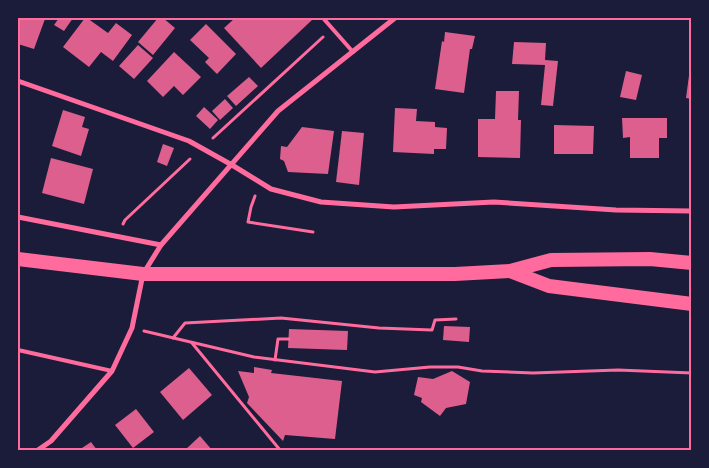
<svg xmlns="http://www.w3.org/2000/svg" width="709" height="468" font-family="'DejaVu Sans',sans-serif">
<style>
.building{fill:#dd5f8e}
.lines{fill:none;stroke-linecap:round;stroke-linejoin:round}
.path{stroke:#ff6b9d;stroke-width:3}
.service{stroke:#ff6b9d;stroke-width:4}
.minor{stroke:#ff6b9d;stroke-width:5}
.trunk{stroke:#ff6b9d;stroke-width:14}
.neatline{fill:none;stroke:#ff6b9d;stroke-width:2}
</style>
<rect width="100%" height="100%" fill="#1b1b3a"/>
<g class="building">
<path d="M18,18l27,1 -11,30 -16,-5z"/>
<path d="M59,18h14l-9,13 -10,-6z"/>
<path d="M85,18h2l21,15 8,-10 16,12 -19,26 -12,-9 -12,15 -26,-20z"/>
<path d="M158,18h5l12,10 -22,27 -15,-13z"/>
<path d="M235,18h75l2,2 -51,48 -37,-40z"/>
<path d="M206,24l30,30 -19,20 -12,-12 4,-4 -19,-18z"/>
<path d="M445,32l30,4 -3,13h-2l-6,44 -29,-4 7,-48 2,1z"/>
<path d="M514,42l32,1 -1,17 13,1 -5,45 -12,-1 4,-40 -33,-1z"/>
<path d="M138,45l15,13 -19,21 -15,-13z"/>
<path d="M174,52l27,25 -18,18 -9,-9 -11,11 -16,-16z"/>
<path d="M690,68h2v31l-6,-1z"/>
<path d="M626,71l16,4 -6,25 -16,-3z"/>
<path d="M249,77l9,9 -22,20 -9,-10z"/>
<path d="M496,91h23l-1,29h3l-1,38 -42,-1v-38h17z"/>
<path d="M225,99l8,9 -13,12 -8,-9z"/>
<path d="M204,107l14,13 -8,9 -14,-13z"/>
<path d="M395,108l22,1 -1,12 19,1v5l12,1 -1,21h-12v5l-41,-2z"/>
<path d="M63,110l22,7 -3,10 7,2 -8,27 -29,-10z"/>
<path d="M622,118h45v20h-8v20h-29v-21l-7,1z"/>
<path d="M554,125l40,1 -1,28h-39z"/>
<path d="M302,127l32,4 -6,43 -40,-2 -4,-11 -4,-2 1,-13 6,1z"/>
<path d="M342,131l22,2 -5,52 -23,-3z"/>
<path d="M163,144l11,4 -7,18 -10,-4z"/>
<path d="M51,158l42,11 -9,35 -42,-11z"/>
<path d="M444,326l26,1 -1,15 -26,-2z"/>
<path d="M289,329l59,2 -1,19 -59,-2z"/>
<path d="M254,367l18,3 -1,3 71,8 -7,58 -50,-4 -2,6 -36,-38 2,-6 -11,-26 16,2z"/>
<path d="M189,368l23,27 -29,25 -23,-28z"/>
<path d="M452,371l18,11 -4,22 -20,4 -6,8 -19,-14 1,-4 -8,-3 4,-18 15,2z"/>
<path d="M136,409l18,23 -21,16 -18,-23z"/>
<path d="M200,436l12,14h-27z"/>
<path d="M91,442l6,8h-18z"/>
</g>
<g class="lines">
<g class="path">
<path d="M213,138l110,-101"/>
<path d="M255,196l-4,11 -3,15 65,10"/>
<path d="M123,224l2,-4 65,-61"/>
<path d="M144,331l110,26 121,15 55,-5h28l24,4 51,2 85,-3 74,3"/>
<path d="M173,338l12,-15 96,-5 98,10 53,2 3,-10 21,-1"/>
<path d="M192,343l88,107"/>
<path d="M275,360l3,-21h11"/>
</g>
<g class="service">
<path d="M323,18l30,34"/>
<path d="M18,350l94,21"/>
</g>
<g class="minor">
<path d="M18,81l171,60 43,24 39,24 50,13 73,5 100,-5 122,8 76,1"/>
<path d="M18,217l143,28"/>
<path d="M38,450l13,-9 61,-70 20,-43 11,-54 18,-29 117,-134 117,-93"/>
</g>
<g class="trunk">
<path d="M18,259l125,15h312l55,-3 41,-11 99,-1 42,4"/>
<path d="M510,271l39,15 143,18"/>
</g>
</g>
<rect width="709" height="468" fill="none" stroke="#1b1b3a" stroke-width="38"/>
<rect x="19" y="19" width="671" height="430" class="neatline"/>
</svg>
